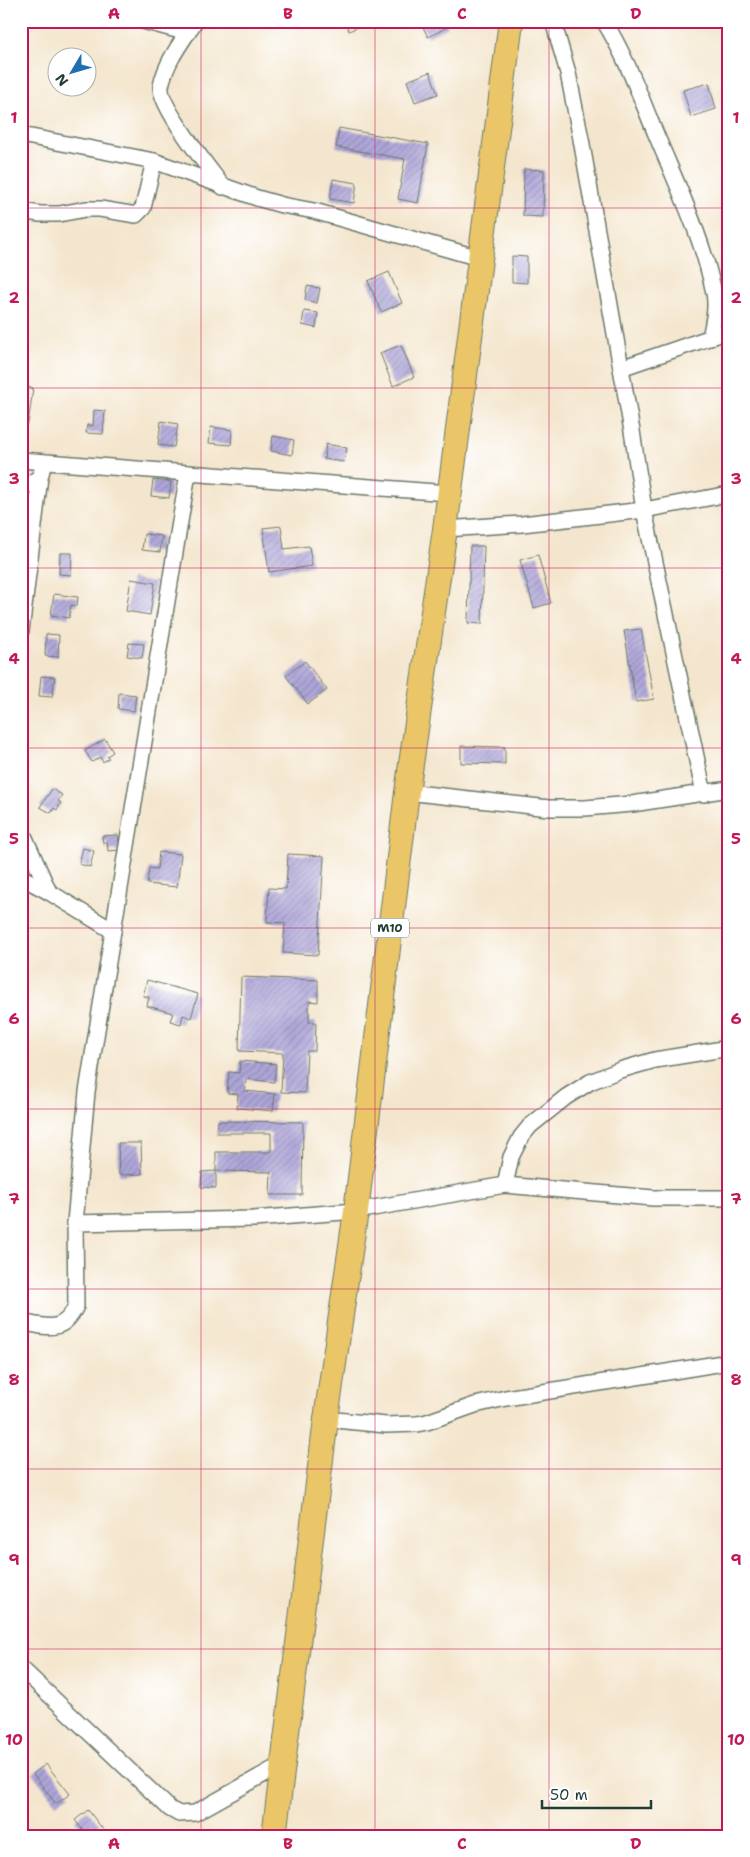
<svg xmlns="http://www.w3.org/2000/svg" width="750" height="1857" font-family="'Shantell Sans',sans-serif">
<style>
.building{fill:url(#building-hatch)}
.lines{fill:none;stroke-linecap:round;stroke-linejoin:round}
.minor-casing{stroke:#6a786a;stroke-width:18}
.primary-casing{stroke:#6a786a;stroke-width:26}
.minor{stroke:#fff;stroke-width:15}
.primary{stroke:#eac669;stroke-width:24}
.grid{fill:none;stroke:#c2185b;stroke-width:1;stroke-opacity:0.55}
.labels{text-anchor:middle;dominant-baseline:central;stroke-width:4;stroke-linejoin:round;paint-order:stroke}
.shield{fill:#fff;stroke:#627771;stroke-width:1}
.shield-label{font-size:12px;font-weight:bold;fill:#1f3d34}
.neatline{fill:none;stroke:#c2185b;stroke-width:2}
.grid-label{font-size:16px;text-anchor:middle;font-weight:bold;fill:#c2185b}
</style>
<defs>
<pattern id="building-hatch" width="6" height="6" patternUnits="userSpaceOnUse" patternTransform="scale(1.25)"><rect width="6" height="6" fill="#afa6d9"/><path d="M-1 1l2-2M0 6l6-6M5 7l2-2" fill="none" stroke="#8e88b1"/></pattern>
</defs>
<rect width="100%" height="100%" fill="#fff"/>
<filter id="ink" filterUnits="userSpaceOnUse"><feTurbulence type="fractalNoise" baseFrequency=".02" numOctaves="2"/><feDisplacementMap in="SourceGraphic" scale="10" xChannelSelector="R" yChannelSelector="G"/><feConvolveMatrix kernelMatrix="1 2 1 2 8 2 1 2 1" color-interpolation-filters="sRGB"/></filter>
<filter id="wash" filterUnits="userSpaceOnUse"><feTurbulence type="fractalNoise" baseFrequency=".0096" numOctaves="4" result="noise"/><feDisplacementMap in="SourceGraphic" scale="20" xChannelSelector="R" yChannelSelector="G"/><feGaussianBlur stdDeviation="1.12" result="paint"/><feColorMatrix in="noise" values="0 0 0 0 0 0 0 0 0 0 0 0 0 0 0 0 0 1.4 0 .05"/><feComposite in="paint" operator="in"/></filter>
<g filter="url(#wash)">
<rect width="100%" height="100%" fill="#f4e6ce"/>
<g id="blocks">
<g class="building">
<path d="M345,21h25l-21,10z"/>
<path d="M420,21h25l3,6 -20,10z"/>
<path d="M430,72l8,22 -23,8 -8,-21z"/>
<path d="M709,83l7,26 -25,8 -8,-27z"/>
<path d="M339,128l89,16 -10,59 -20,-4 7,-40 -69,-12z"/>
<path d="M524,169l20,1 -1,47 -20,-1z"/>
<path d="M333,179l24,4 -3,20 -24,-4z"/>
<path d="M512,256l15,1v26l-15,-1z"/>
<path d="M389,272l13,31 -21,9 -13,-31z"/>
<path d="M307,286l13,2 -3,15 -12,-3z"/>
<path d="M304,311l14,2 -2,15 -14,-3z"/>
<path d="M401,345l13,32 -21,9 -13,-33z"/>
<path d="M21,387l12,1 -5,36 -7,-1z"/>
<path d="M94,410l11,1 -2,23 -17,-1 1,-8 6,1z"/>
<path d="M161,421l17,3 -4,23 -16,-2z"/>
<path d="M211,427l21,3 -1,15 -22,-2z"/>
<path d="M273,436l21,4 -2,15 -21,-4z"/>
<path d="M326,444l21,4 -3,14 -20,-3z"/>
<path d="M153,480l18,2 -2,16 -18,-2z"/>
<path d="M281,526l3,23 25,-3 3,20 -43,6 -6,-44z"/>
<path d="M144,534l18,2 -2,16 -18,-2z"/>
<path d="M470,546h14l-2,78 -14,-1z"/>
<path d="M60,553h12l-1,22 -12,-1z"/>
<path d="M538,555l13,48 -17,5 -14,-48z"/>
<path d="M131,579l24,4 -5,32 -24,-4z"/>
<path d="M54,594l24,3 -1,9 -6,-1 -2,13 -18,-3z"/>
<path d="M641,629l13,70 -18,3 -12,-71z"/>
<path d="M46,634l13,1 -1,22 -13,-1z"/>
<path d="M129,643l15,1 -2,14 -15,-2z"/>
<path d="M305,661l22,29 -19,14 -22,-28z"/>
<path d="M41,676l14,1 -3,20 -13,-1z"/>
<path d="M119,693l17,2 -2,16 -16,-2z"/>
<path d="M105,739l8,13 -6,4 2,2 -6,4 -3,-5 -8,5 -7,-11z"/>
<path d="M461,746l44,1v17l-44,-1z"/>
<path d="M52,789l10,6 -4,6 3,2 -4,7 -3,-2 -3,5 -11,-6z"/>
<path d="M118,835l2,15 -12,1 -1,-10 -4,2 -1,-7z"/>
<path d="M83,848l11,3 -4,16 -11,-3z"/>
<path d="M159,852l22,2 -4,33 -30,-3 2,-16 8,1z"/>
<path d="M288,854l36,2 -6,99 -35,-2 2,-30 -18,-1 2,-34 17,1z"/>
<path d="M241,977l77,3v22l-9,-1v21h7l-1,29h-8l-2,42 -24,-1 2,-39 -44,-2z"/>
<path d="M147,980l51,14 -7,24 -8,-3 -2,9 -11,-3 3,-8 -26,-7 2,-9 -6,-1z"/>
<path d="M240,1061l36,3 -2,18 -28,-3 -1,12 30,3 -2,17 -36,-3 1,-14 -11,-1 2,-21 10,1z"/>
<path d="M218,1121l85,1 -1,73h-32l1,-23 -55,-1v-19h55v-19h-54z"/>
<path d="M118,1143h23l1,31 -23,1z"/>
<path d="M216,1171v17l-15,-1 1,-15z"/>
<path d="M46,1764l24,30 -14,10 -23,-30z"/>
<path d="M88,1810l20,26h-21l-12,-16z"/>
</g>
</g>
</g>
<g filter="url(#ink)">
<use href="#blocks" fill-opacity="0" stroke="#6a786a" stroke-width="1"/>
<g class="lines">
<g class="minor-casing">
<g id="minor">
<path d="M143,21l45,12"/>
<path d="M195,21c-13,21 -29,40 -34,65 -3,19 49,83 62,101"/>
<path d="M553,21l15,52 13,66 51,292 12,79 60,284"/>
<path d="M604,21c23,37 37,78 54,118 21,50 45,100 56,154 3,15 -1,30 -4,45"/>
<path d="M21,135l133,26"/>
<path d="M21,211l19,3h19l27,-5h14l36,6 7,-7 11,-47 103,37 25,7 32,6 165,47"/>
<path d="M621,368l108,-37"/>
<path d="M21,460l167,13"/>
<path d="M21,489l19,-12"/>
<path d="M445,529l77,-5 122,-14 85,-16"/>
<path d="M21,631l19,-154 4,-14"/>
<path d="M407,792l142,16h36l47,-4 97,-15"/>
<path d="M21,829l28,63"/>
<path d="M21,877l28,15 64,39 75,-458 260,20"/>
<path d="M505,1185l6,-28 10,-20 9,-11 36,-29 24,-15 30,-12 35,-10 74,-12"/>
<path d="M75,1223l12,-131 26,-161"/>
<path d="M21,1322c26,5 42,12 55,-16l-1,-83 178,-4 103,-8 149,-26 148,13h76"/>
<path d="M326,1419l60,6 31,-1 10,-2 48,-17 31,-7 223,-36"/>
<path d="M21,1668l149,141 9,5 16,-1 89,-50"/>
</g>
</g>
<g class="primary-casing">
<path id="primary" d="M274,1836l52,-417 30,-208 51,-419 38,-263 66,-508"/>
</g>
<use href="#minor" class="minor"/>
<use href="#primary" class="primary"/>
</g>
</g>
<path class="grid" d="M201,21v1815M375,21v1815M549,21v1815M21,208h708M21,388h708M21,568h708M21,748h708M21,928h708M21,1109h708M21,1289h708M21,1469h708M21,1649h708"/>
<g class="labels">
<rect class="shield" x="371" y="918.5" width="38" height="19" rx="4"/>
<g class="shield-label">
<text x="390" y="928">M10</text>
</g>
</g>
<rect width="750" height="1857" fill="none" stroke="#fff" stroke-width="55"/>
<g transform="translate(72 72) rotate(232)"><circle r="24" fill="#ffffff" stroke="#a5b1ae"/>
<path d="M0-4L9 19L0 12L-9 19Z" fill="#1f6fb2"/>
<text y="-8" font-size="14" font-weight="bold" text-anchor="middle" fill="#1f3d34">N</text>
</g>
<path d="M542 1800v8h109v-8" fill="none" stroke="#1f3d34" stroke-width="2.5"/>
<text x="550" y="1800" font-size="15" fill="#1f3d34" stroke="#ffffff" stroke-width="4" paint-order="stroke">50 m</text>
<rect x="28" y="28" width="694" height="1802" class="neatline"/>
<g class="grid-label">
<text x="114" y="19">A</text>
<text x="288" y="19">B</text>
<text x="462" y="19">C</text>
<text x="636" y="19">D</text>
<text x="14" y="123">1</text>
<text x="736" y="123">1</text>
<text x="14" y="303">2</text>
<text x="736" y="303">2</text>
<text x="14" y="484">3</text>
<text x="736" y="484">3</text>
<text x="14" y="664">4</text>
<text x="736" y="664">4</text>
<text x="14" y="844">5</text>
<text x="736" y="844">5</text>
<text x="14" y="1024">6</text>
<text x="736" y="1024">6</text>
<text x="14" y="1204">7</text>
<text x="736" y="1204">7</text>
<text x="14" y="1385">8</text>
<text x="736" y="1385">8</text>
<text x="14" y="1565">9</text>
<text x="736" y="1565">9</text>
<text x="14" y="1745">10</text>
<text x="736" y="1745">10</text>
<text x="114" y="1849">A</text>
<text x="288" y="1849">B</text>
<text x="462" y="1849">C</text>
<text x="636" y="1849">D</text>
</g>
</svg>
